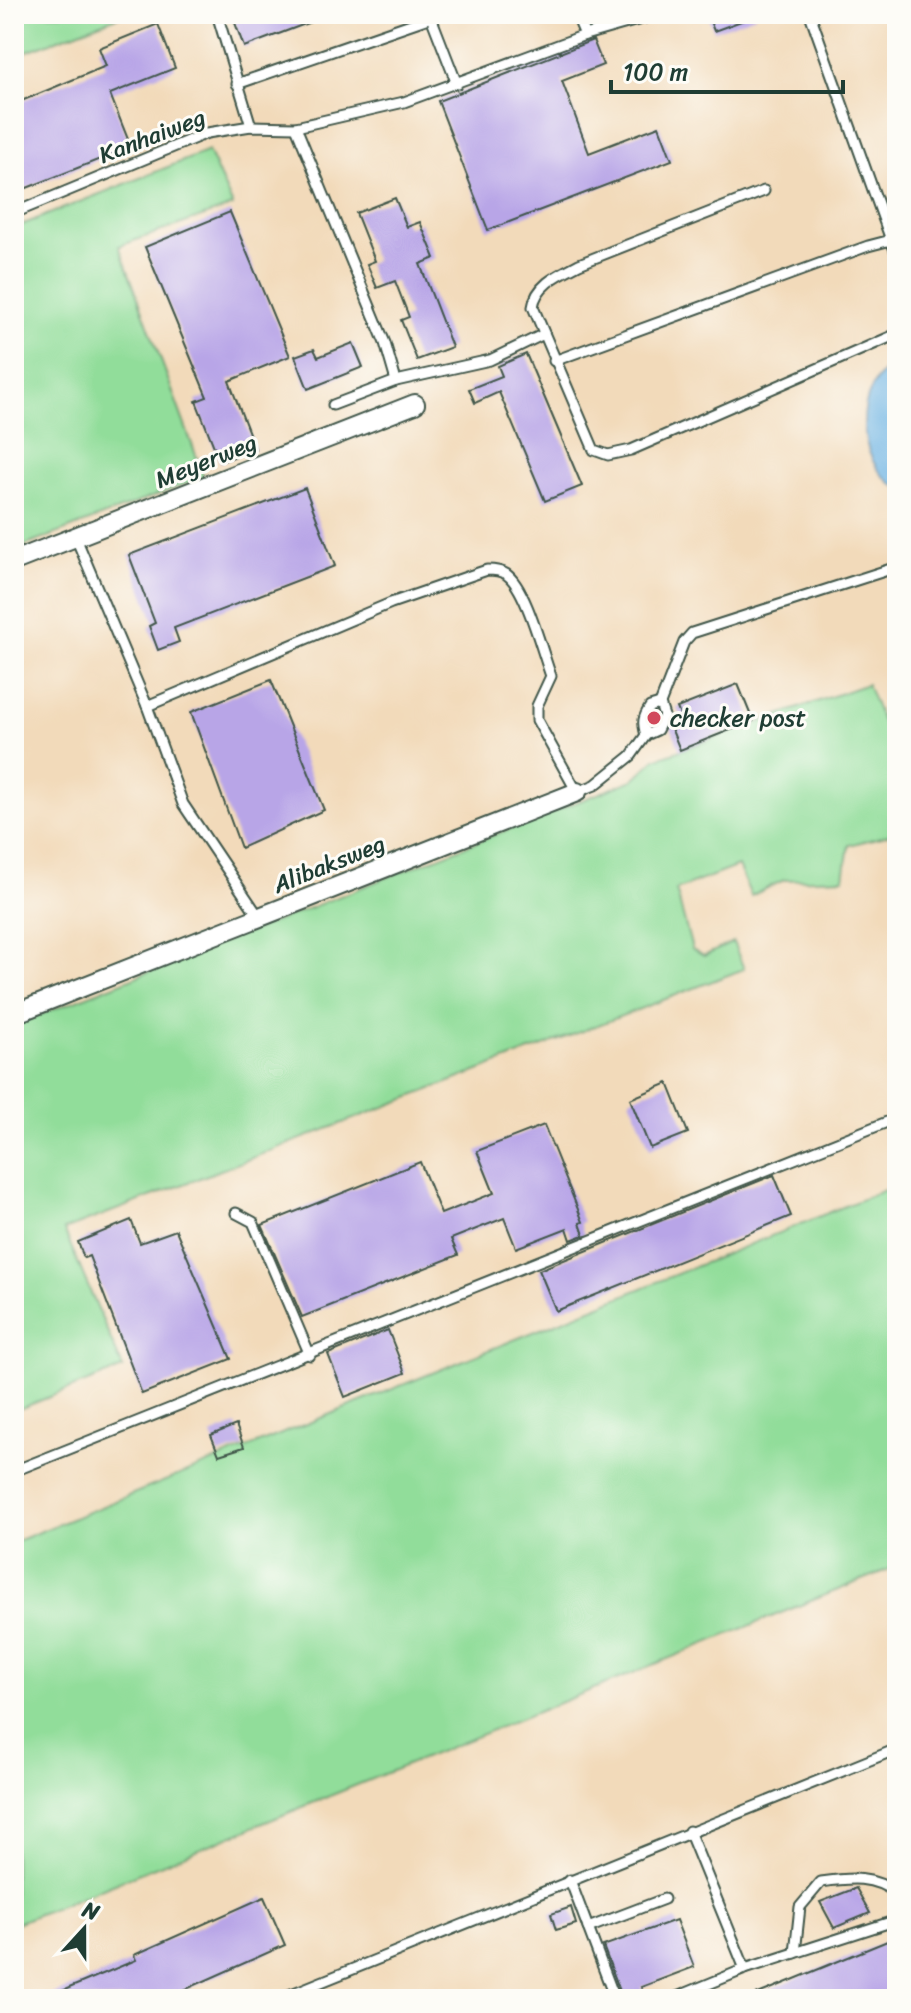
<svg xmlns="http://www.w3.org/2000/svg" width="911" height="2013" font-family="Sriracha,sans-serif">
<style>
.green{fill:#91dd9a;stroke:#588d67;stroke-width:2}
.water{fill:#6cb2e3;stroke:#46788c;stroke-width:2}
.building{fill:#b8a5e7}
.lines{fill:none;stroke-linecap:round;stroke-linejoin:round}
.lane-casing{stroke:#3f5548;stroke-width:13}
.street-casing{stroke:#3f5548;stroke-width:22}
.lane{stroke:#fff;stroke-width:9}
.street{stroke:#fff;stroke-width:18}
.poi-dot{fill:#d1495b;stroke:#fdfcf7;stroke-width:3}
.labels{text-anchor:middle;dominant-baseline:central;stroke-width:6;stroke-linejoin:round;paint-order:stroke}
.street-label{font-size:24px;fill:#1f3d34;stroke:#fdfcf7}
.poi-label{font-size:24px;fill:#1f3d34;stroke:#fdfcf7;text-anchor:start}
</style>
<rect width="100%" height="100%" fill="#fdfcf7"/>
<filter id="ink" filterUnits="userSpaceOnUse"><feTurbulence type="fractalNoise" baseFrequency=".0125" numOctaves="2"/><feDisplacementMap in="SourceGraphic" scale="16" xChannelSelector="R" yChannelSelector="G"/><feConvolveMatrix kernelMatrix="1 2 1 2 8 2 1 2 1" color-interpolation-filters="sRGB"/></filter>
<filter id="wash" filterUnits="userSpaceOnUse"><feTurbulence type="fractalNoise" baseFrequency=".006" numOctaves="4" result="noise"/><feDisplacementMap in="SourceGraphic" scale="32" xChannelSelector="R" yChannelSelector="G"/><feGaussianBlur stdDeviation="1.8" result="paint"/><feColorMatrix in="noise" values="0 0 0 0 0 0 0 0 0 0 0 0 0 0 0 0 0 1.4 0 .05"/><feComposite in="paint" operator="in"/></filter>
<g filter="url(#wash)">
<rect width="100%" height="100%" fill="#f2daba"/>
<g class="green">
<path d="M14,14h111l-111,42z"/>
<path d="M208,151l25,55 -114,40 85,231 -190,73v-322z"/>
<path d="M867,684l30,76v73l-48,12 -5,33 -60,2 -33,16 -13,-30 -62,24 16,59 12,7 29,-14 11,27 -680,261 59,138 -109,43v-386l619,-245 22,-21z"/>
<path d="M897,1185v381l-883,358v-382z"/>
</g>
<path class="water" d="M897,362v125c-42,-24 -46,-102 0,-125z"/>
<g id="blocks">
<g class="building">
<path d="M251,14h77l1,1 -85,32 -10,-27z"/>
<path d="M707,14h48v2l-41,15z"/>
<path d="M158,24l17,44 -65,26 21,53 -117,46v-89l92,-38 -7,-18z"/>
<path d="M593,40l10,25 -41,16 27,72 70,-27 13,34 -184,70 -50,-129z"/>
<path d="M395,198l12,29 13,-5 15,36 -15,6 32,83 -35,13 -16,-40 8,-3 -14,-36 -18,7 -10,-24 8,-3 -19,-48z"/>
<path d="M230,212l60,144 -61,25 26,68 -35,13 -24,-61 11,-4 -62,-150z"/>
<path d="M353,343l10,24 -55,22 -13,-33 19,-7 4,8z"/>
<path d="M526,354l56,132 -37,15 -46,-109 -24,11 -6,-14 33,-13 -4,-10z"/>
<path d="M305,488l30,78 -161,62 5,14 -21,8 -9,-24 6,-3 -26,-68z"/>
<path d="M271,680l53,130 -83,38 -50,-136z"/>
<path d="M738,684l15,37 -73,29 -11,-27 16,4 -8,-19z"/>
<path d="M668,1083l20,50 -38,15 -20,-49z"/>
<path d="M544,1125l39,97 -3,1 4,12 -13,5 -4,-12 -51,20 -12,-30 -53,21 7,16 -156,62 -40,-92 158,-63 21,52 53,-21 -17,-42z"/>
<path d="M774,1175l17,41 -235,95 -17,-41z"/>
<path d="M131,1220l9,23 36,-13 55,129 -89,35 -53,-138 -5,2 -6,-16z"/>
<path d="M388,1330l17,43 -60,24 -17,-43z"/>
<path d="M236,1425l8,22 -25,8 -8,-20z"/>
<path d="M856,1888l14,25 -36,15 -14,-26z"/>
<path d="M264,1897l21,48 -121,54h-121l93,-39 -2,-5z"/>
<path d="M571,1907l5,17 -20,6 -5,-16z"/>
<path d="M676,1920l18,47 -53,20 2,5 -20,7 -20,-53z"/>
<path d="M897,1937v59l-151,3z"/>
</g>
</g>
</g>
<g filter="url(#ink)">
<use href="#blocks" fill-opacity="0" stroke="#3f5548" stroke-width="2"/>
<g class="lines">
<g class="lane-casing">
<g id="lane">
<path d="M217,14l34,112"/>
<path d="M576,14l9,21"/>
<path d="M810,14l81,226"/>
<path d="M431,17l26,67"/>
<path d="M237,84l203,-70"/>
<path d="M296,127l89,216 11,38 -63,24"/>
<path d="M764,191l-185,73c-19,10 -43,20 -46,43l61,143 14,5 23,-5 266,-116"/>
<path d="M14,213l193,-80 44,-7 45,1 108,-25 181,-67 74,-21"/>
<path d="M554,361l314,-115 23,-6 6,15"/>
<path d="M396,381l94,-21 54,-26"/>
<path d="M76,538l71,168 36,98 76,113"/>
<path d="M147,706l244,-103 96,-33c7,0 14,1 19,4 20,13 36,78 45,102l-14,30v14l40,72 18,-7 36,-29 15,-21 11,-5 7,-14 -4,-12 24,-62 8,-9 205,-66"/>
<path d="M646,735c-4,-13 -3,-17 4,-28l10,-3"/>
<path d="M236,1213l17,9 57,133"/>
<path d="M14,1471l883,-353"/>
<path d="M689,1831l56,138"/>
<path d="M570,1880l45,119"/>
<path d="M588,1928l76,-29"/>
<path d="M795,1953l5,-46 21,-25c29,-4 53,-7 76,12"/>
<path d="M279,1999l618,-250"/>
<path d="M672,1999l73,-30 152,-49"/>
</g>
</g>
<g class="street-casing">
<g id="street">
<path d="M14,561l401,-157"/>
<path d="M14,1014l563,-222"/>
</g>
</g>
<use href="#lane" class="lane"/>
<use href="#street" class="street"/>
</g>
</g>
<circle class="poi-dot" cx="654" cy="718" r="8"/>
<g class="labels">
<g class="street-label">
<text transform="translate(152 136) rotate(-21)">Kanhaiweg</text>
<text transform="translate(206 461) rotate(-22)">Meyerweg</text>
<text transform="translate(329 864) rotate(-22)">Alibaksweg</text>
</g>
<g class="poi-label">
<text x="670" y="718">checker post</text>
</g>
</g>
<rect width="911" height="2013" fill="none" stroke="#fdfcf7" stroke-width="48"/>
<g transform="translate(84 1929) rotate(21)" stroke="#fdfcf7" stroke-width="6" paint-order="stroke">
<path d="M0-6L14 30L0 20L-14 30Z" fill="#1f3d34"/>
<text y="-12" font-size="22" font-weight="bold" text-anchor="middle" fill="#1f3d34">N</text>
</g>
<path d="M611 80v12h232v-12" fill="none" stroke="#1f3d34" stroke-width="4"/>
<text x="623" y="80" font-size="24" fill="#1f3d34" stroke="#fdfcf7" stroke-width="6" paint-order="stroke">100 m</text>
</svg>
